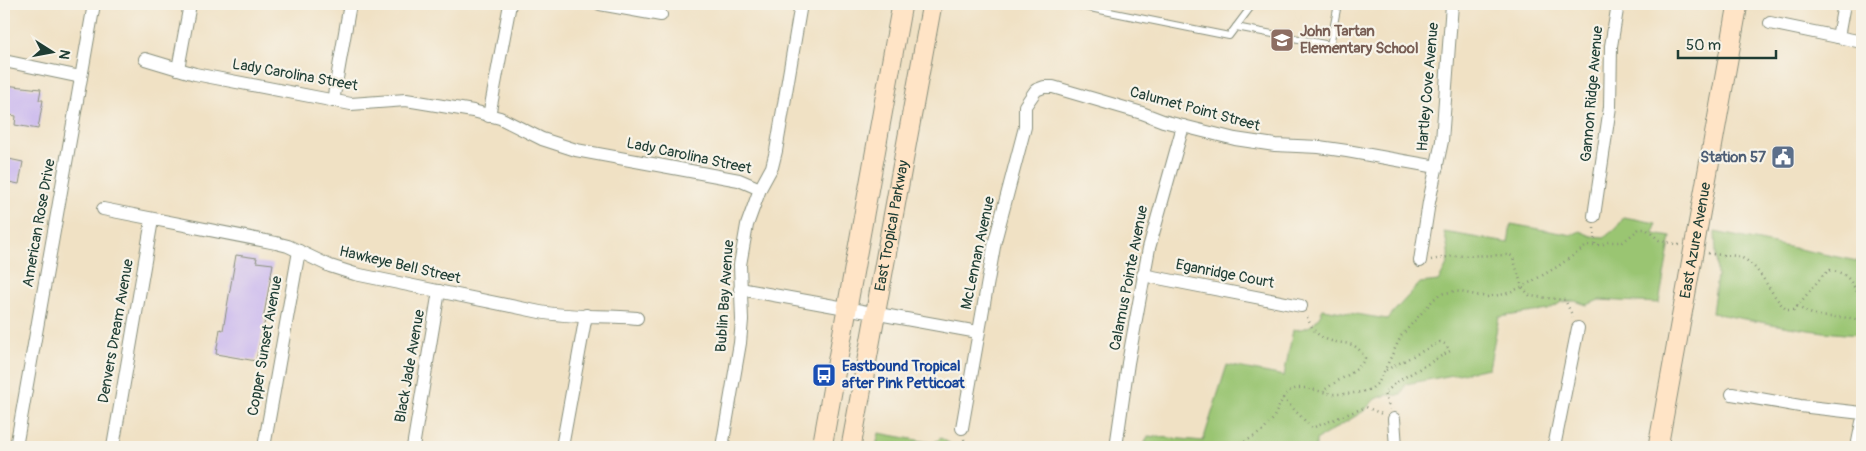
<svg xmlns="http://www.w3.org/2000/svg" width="1866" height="451" font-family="Pangolin,sans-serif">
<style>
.green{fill:#9ac572;stroke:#5c8153}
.building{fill:#c6b2ef}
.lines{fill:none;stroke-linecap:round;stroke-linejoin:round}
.lane-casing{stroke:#888f7c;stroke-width:8}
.street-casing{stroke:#888f7c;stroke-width:14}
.secondary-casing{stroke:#888f7c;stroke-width:21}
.path{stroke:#888f7c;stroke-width:2.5;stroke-dasharray:1 4;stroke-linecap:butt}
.lane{stroke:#fff;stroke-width:6}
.street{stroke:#fff;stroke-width:12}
.secondary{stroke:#ffe4c6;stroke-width:19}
.labels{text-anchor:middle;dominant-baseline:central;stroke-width:4.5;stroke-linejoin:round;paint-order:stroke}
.education-label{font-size:15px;font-weight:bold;fill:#785e54;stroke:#f7f3e8;text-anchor:start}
.street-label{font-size:15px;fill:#1f3d34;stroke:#f7f3e8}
.service-label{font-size:15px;font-weight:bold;fill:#4e5e75;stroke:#f7f3e8;text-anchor:end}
.transit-label{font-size:15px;font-weight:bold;fill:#164399;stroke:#f7f3e8;text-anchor:start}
</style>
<rect width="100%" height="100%" fill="#f7f3e8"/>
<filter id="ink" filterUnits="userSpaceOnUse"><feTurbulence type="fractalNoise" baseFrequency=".02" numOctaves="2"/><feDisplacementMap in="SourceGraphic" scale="10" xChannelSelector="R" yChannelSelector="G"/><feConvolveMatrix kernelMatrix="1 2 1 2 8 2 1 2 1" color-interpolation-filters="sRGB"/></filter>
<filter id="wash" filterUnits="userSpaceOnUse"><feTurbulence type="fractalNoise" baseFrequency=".0096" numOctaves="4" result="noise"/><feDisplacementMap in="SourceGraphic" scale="20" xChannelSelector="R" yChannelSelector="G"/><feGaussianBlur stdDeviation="1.12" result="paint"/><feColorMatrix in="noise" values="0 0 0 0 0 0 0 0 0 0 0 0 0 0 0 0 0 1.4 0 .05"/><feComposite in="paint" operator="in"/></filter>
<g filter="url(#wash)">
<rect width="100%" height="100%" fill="#f0e1c4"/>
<g class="green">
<path d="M1624,217l32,6 -2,11 17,3 -12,66 -60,-3 -12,5 -12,-4 -13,1 -14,8 -49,7 -10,51 -83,16 -5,11h-14l-12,4 -11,12 -48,29v7h-173l5,-11 55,5 24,-76 57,11 9,-46c18,-2 22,-5 30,-21l64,10 33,-36 18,-2c13,-20 12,-26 6,-49l64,11 3,-19 61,11 8,-4 11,5 14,1 12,-10z"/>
<path d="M1715,232l147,30v73c-51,-2 -100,-13 -150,-22l5,-37z"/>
<path d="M879,433l54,10 8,-5 11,7 8,2h-84z"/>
</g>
<g id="blocks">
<g class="building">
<path d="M4,85l37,4 -2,11h4l-5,29 -23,-4 1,-9 -12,-2z"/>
<path d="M4,158l19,4 -4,22 -15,-3z"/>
<path d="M236,255l21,3 -1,4 17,2 -10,56h2l-9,41 -40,-7 4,-25 3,1z"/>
</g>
</g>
</g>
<g filter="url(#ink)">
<use href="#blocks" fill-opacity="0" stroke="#888f7c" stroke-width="1"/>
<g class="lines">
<g class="lane-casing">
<g id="lane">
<path d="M1070,4l159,32 24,-32"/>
<path d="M1236,27l94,18 8,-41h-2"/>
</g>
</g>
<g class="street-casing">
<g id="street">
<path d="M600,4l61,11"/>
<path d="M1770,23l92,19"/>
<path d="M1838,37l6,-33"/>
<path d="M145,59l50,15 156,30 55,-4 67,11 27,7 42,21 34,11 163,30 21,9"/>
<path d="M4,61l77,16"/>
<path d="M178,69l12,-65"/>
<path d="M333,101l17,-97"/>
<path d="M489,116l21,-112"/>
<path d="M103,209l173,34 12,3 42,20 25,8 185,38c31,6 64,3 97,6"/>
<path d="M1594,216l16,-109 1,-61 7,-42"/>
<path d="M1420,261l9,-59 13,-61 10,-137"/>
<path d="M1143,275l158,31"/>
<path d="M740,289l238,43"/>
<path d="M1732,394l68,12 62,7"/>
<path d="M1394,419l2,28"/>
<path d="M962,428l33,-187 30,-114v-21l11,-16 8,-3h9l89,26 21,8 72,18 40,6 44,2 28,4 90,16"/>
<path d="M1117,440l11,-77 21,-115 34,-122"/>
<path d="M16,447l78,-443"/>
<path d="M113,447l39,-227"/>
<path d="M264,447l35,-196"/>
<path d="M413,447l26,-156"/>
<path d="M562,447l24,-132"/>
<path d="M722,447l18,-104 2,-23 -2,-55 7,-40 13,-36 12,-22 4,-16 25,-147"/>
<path d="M1554,447l24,-119"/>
<path d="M1857,447l5,-25"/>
</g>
</g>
<g class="secondary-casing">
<g id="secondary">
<path d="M822,447l80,-443"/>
<path id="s1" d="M851,447l81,-443"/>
<path id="s2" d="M1658,447l80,-443"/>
</g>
</g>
<g class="path">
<path d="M1594,228l1,16"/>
<path d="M1708,253c11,3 23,1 32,4 21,8 30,39 47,53h7l29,-35 7,-5c22,4 20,14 32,28"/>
<path d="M1431,260l22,-4 57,-1 3,2 9,30 8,9 35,4 8,17"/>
<path d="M1797,306c26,18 39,6 65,15"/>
<path d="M1307,317c4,9 8,17 17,21 17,9 30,-1 41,20 -8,17 -30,21 -42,34"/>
<path d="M1386,370l54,-28 5,2 5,7 -52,30 -14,13 6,15"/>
<path d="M1283,398l29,30 54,-21 18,8"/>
<path d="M964,439l1,8"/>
<path d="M1236,447l27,-16 10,-12 10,-21 6,-7 8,-3h9l26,6h15l14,-2 10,-3 8,-7 22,-46 33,-37 7,-5 14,-3 32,6 18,-3 17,-7 35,-20 31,-22h14l5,-3h16l16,-13h7l13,11 20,5"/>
</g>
<use href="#lane" class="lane"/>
<use href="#street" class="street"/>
<use href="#secondary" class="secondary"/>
</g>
</g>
<defs>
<g id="school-square" transform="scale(1.25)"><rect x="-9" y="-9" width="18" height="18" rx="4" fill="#8d6e63" stroke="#f7f3e8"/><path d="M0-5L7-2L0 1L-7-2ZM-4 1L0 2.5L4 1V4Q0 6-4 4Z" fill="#fff"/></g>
<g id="civic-square" transform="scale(1.25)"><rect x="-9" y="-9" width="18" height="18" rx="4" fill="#5c6f8a" stroke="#f7f3e8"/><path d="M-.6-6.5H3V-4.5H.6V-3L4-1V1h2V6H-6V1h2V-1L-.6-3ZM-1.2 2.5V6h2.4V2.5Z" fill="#fff"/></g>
<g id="bus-square" transform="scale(1.25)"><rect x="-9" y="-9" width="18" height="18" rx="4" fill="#1a4fb4" stroke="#f7f3e8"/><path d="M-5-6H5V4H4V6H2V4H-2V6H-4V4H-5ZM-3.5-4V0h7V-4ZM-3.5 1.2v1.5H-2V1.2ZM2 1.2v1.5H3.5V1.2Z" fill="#fff"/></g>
</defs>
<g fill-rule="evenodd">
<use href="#school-square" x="1282" y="40"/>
<use href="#civic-square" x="1783" y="157"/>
<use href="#bus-square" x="824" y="375"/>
</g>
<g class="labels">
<g class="education-label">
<text x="1300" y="31">John Tartan<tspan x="1300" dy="17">Elementary School</tspan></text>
</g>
<g class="street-label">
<text transform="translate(295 75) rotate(10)">Lady Carolina Street</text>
<text transform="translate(1428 87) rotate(-85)">Hartley Cove Avenue</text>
<text transform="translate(1592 94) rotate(-85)">Gannon Ridge Avenue</text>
<text transform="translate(1195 109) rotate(15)">Calumet Point Street</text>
<text transform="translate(689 156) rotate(12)">Lady Carolina Street</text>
<text transform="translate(39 223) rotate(-80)">American Rose Drive</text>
<text stroke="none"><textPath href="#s1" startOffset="225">East Tropical Parkway</textPath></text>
<text stroke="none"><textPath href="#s2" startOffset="210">East Azure Avenue</textPath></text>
<text transform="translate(978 253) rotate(-78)">McLennan Avenue</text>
<text transform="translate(400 265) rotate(13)">Hawkeye Bell Street</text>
<text transform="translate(1225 274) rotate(11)">Eganridge Court</text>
<text transform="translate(1129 278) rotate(-79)">Calamus Pointe Avenue</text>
<text transform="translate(725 296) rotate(-86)">Bublin Bay Avenue</text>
<text transform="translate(116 331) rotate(-80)">Denvers Dream Avenue</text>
<text transform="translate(265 346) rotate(-80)">Copper Sunset Avenue</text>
<text transform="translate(410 366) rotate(-80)">Black Jade Avenue</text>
</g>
<g class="service-label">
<text x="1766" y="157">Station 57</text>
</g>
<g class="transit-label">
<text x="842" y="366">Eastbound Tropical<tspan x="842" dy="17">after Pink Petticoat</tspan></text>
</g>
</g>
<rect width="1866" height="451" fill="none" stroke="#f7f3e8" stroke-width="20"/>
<g transform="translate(52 52) rotate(101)" stroke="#f7f3e8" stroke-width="4" paint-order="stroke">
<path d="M0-4L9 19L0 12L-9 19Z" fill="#1f3d34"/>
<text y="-8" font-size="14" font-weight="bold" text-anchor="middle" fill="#1f3d34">N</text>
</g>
<path d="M1678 50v8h98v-8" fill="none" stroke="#1f3d34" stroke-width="2.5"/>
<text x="1686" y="50" font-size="15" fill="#1f3d34" stroke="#f7f3e8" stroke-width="4" paint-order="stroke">50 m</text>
</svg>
